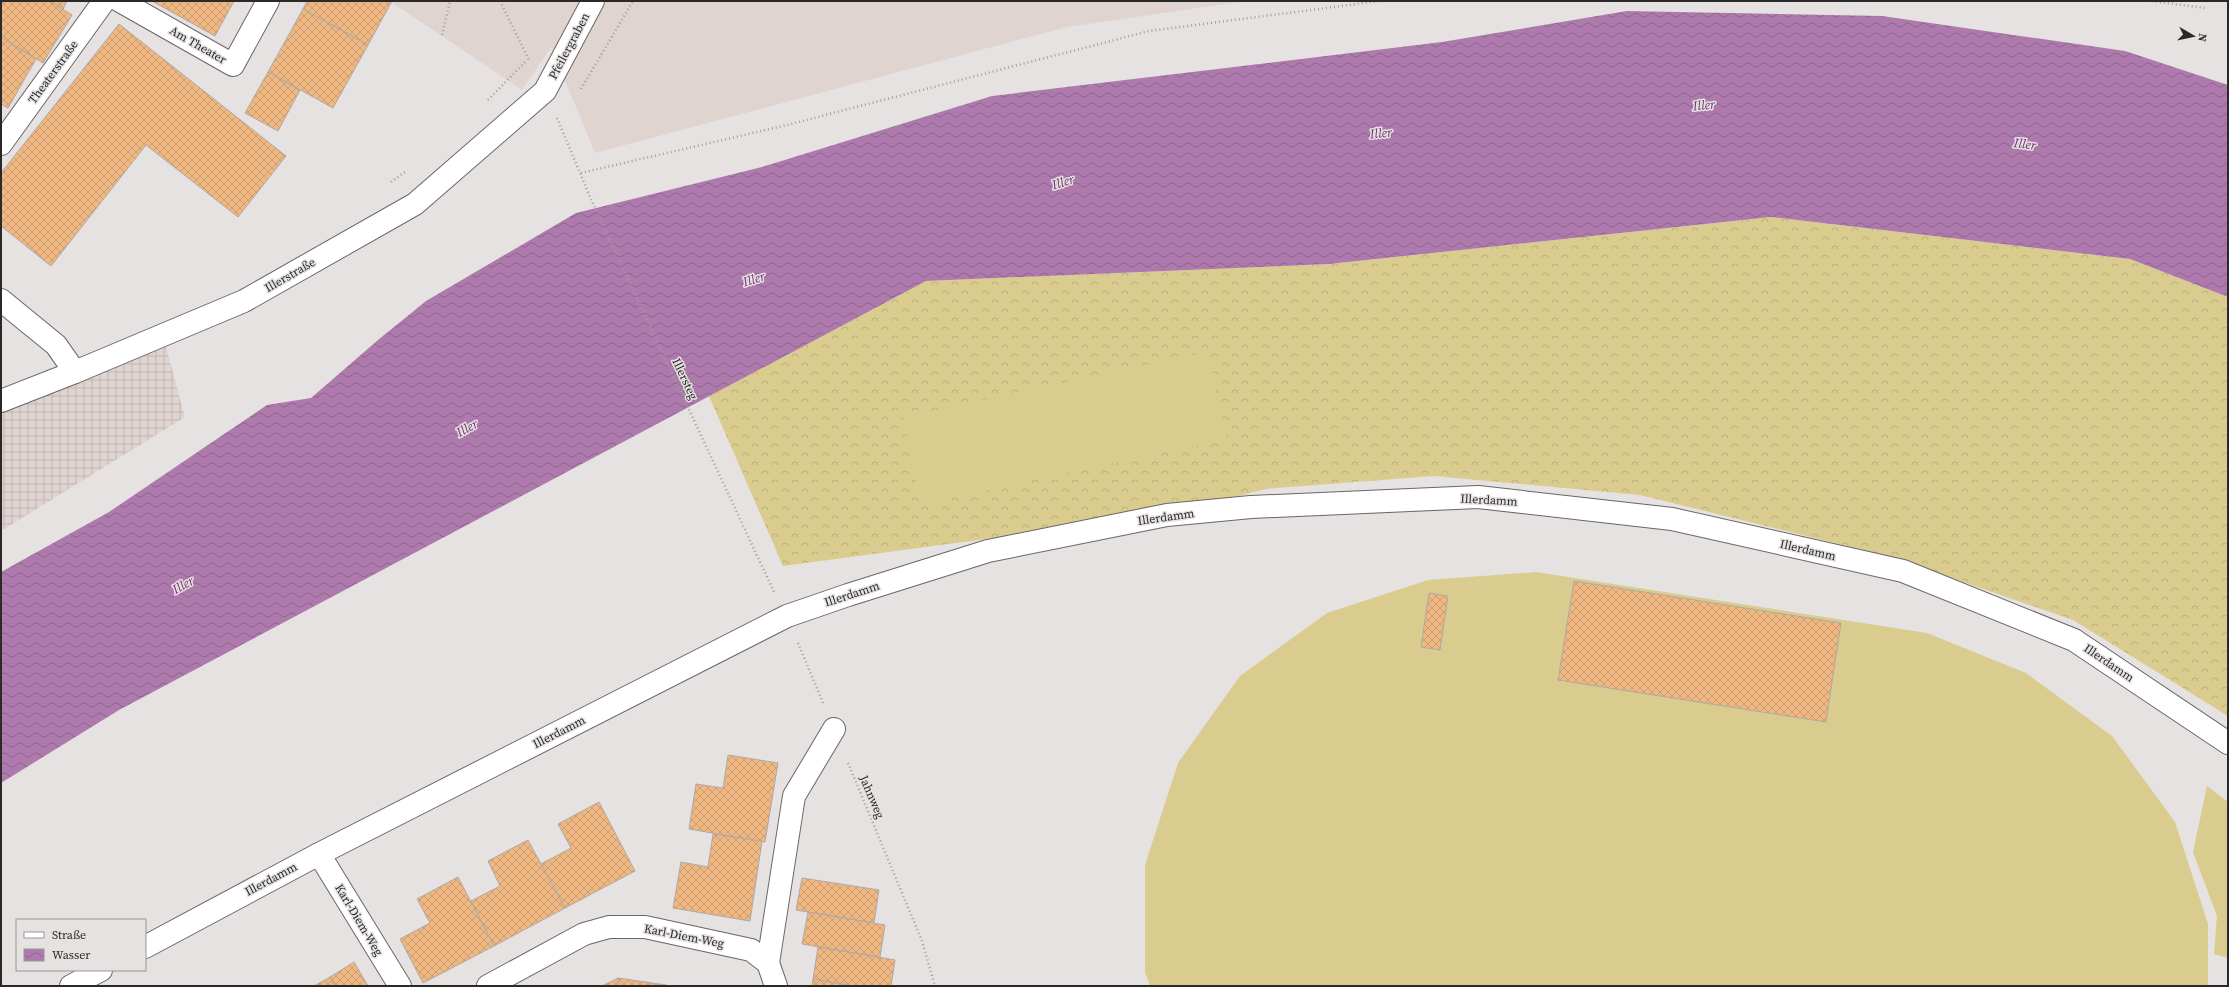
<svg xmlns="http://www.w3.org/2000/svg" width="2229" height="987" font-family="'Source Serif 4',serif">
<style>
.built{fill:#e0d4d1}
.industrial{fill:url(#industrial-grid)}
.forest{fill:url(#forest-crowns)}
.pitch{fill:#dacc8e}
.water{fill:url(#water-waves)}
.building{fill:url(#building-cross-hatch);stroke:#acaaa8}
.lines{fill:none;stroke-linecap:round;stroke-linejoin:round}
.minor-casing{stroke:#6a6666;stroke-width:24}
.path{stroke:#a09e9d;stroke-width:2.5;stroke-dasharray:1 3;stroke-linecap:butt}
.minor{stroke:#fff;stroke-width:22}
.labels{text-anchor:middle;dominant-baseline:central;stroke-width:3;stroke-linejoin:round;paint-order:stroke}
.street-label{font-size:12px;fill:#2a2928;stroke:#e5e2e1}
.water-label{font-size:13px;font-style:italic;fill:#713171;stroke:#e5e2e1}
</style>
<defs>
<pattern id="industrial-grid" width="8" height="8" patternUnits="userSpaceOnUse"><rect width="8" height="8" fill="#e0d4d1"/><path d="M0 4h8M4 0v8" fill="none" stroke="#c0b6b3"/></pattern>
<pattern id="forest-crowns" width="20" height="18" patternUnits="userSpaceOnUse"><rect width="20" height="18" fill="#dacc8e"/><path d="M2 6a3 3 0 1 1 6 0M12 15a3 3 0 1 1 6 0" fill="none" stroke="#bbaf7a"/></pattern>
<pattern id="water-waves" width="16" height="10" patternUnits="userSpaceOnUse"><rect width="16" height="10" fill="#ae7aad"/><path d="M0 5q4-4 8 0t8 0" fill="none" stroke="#8e648d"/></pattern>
<pattern id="building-cross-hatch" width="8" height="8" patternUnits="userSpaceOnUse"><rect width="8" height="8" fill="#efb782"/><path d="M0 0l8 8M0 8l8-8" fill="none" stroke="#cd9d70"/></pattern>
</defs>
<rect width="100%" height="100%" fill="#e5e2e1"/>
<path class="built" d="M390,1h856l-179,26 -472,126 -44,-106 -29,43z"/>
<path class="industrial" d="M166,347l19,70 -184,114v-125z"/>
<path class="forest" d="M1771,217l359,42 98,38v419l-155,-96 -185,-64 -248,-61 -206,-19 -169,13 -98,26 -384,51 -74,-170 217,-115 403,-17z"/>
<g class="pitch">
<path d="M1208,352l19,87 -306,65 -18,-87z"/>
<path d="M1536,572l391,61 99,40 86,63 63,86 33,102v62h-1058l-5,-14v-107l33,-102 62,-87 87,-63 101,-33z"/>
<path d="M2207,786l21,16v156l-14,-4 3,-38 -24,-64z"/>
</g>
<path class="water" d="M1627,11l255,5 243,35 103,34v212l-98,-38 -359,-42 -442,47 -403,17 -807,429 -118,73v-211l108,-60 158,-107 44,-7 67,-58 48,-39 150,-88 186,-46 230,-71 450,-54z"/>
<g class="building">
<path d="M1,1h49l22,14 -29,48 -42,-26z"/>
<path d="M50,1h17l-4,8z"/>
<path d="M152,1h82l-19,35z"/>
<path d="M307,1h85l-24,44 -65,-36z"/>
<path d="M303,9l65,36 -35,63 -65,-36z"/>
<path d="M119,24l167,132 -48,61 -92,-72 -95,121 -50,-40v-53z"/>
<path d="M1,37l35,22 -28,49 -7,-4z"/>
<path d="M268,72l32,18 -22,41 -33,-18z"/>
<path d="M1574,581l267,42 -15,99 -268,-42z"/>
<path d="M1429,593l19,3 -8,54 -19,-3z"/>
<path d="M728,755l50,8 -13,79 -76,-13 7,-45 27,4z"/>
<path d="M599,802l36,69 -70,37 -24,-44 30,-16 -13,-24z"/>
<path d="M713,834l49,7 -12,80 -77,-13 8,-46 27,5z"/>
<path d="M528,840l37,68 -71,38 -23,-45 29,-15 -12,-25z"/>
<path d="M458,877l36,69 -71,37 -23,-44 30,-16 -13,-24z"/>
<path d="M802,878l77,12 -5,33 -78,-13z"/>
<path d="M808,912l77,13 -5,32 -78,-13z"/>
<path d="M818,947l77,13 -4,26h-38l-40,-7z"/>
<path d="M354,962l14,24h-33l-5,-9z"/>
<path d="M330,977l5,9h-21z"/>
<path d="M618,978l48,7 -47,1z"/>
<path d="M618,978l1,8h-17z"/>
<path d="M813,979l40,7h-41z"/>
</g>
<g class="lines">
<g class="minor-casing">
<g id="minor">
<path d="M120,1l113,64 35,-64"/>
<path d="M1,144l103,-143"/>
<path d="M1,300l55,45 19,27"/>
<path d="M1,401l74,-29 169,-71 171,-97 130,-113 48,-90"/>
<path d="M319,854l81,132"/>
<path d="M145,947l174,-93 468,-238 61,-21 140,-44 179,-36 84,-8 227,-10 194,22 231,52 171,69 154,103"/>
<path d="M768,963l26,-167 40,-67"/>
<path d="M71,986l30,-16"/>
<path d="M488,986l96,-52 25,-7h36l106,23 17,13 8,23"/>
</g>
</g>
<g class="path">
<path d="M500,1l29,59"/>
<path d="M2152,1l53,7"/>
<path d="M442,35l8,-34"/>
<path d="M581,89l52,-88"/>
<path d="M488,100l39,-40"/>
<path d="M557,118l33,79 184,395"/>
<path d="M581,173l206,-48 362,-94 231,-30"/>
<path d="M391,182l14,-10"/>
<path d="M798,643l25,60"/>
<path d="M848,763l74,178 13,45"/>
</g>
<use href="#minor" class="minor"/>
</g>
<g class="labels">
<g class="street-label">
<text transform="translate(198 45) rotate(30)">Am Theater</text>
<text transform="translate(569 46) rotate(-62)">Pfeilergraben</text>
<text transform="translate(53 72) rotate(-54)">Theaterstraße</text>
<text transform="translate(290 275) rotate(-30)">Illerstraße</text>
<text transform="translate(685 379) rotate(65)">Illersteg</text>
<text transform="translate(1489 500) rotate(3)">Illerdamm</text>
<text transform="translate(1166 517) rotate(-8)">Illerdamm</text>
<text transform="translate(1808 550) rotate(13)">Illerdamm</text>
<text transform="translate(852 594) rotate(-18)">Illerdamm</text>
<text transform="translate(2109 663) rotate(34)">Illerdamm</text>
<text transform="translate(559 732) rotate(-27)">Illerdamm</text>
<text transform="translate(872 797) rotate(67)">Jahnweg</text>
<text transform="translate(271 879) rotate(-28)">Illerdamm</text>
<text transform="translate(359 920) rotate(59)">Karl-Diem-Weg</text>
<text transform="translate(684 936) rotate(11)">Karl-Diem-Weg</text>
</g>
<g class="water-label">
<text transform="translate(1704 105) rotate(-5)">Iller</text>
<text transform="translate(1381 133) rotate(-5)">Iller</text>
<text transform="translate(2025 144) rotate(8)">Iller</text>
<text transform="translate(1063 182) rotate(-17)">Iller</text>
<text transform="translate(754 279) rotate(-17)">Iller</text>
<text transform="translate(467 428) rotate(-29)">Iller</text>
<text transform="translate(183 585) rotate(-29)">Iller</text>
</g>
</g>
<rect width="2229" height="987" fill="none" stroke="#2a2928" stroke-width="4"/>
<rect x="16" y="919" width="130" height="52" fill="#e5e2e1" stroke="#9a9897"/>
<rect x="24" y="932" width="20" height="6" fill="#ffffff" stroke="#9a9897"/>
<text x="52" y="939" font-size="12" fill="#2a2928">Straße</text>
<rect x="24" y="949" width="20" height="12" fill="url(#water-waves)" stroke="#9a9897"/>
<text x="52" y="959" font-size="12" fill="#2a2928">Wasser</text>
<g transform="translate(2193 36) rotate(99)" stroke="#e5e2e1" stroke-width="3" paint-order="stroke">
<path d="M0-3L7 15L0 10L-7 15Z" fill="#2a2928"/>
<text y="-6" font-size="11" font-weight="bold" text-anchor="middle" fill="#2a2928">N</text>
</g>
</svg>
